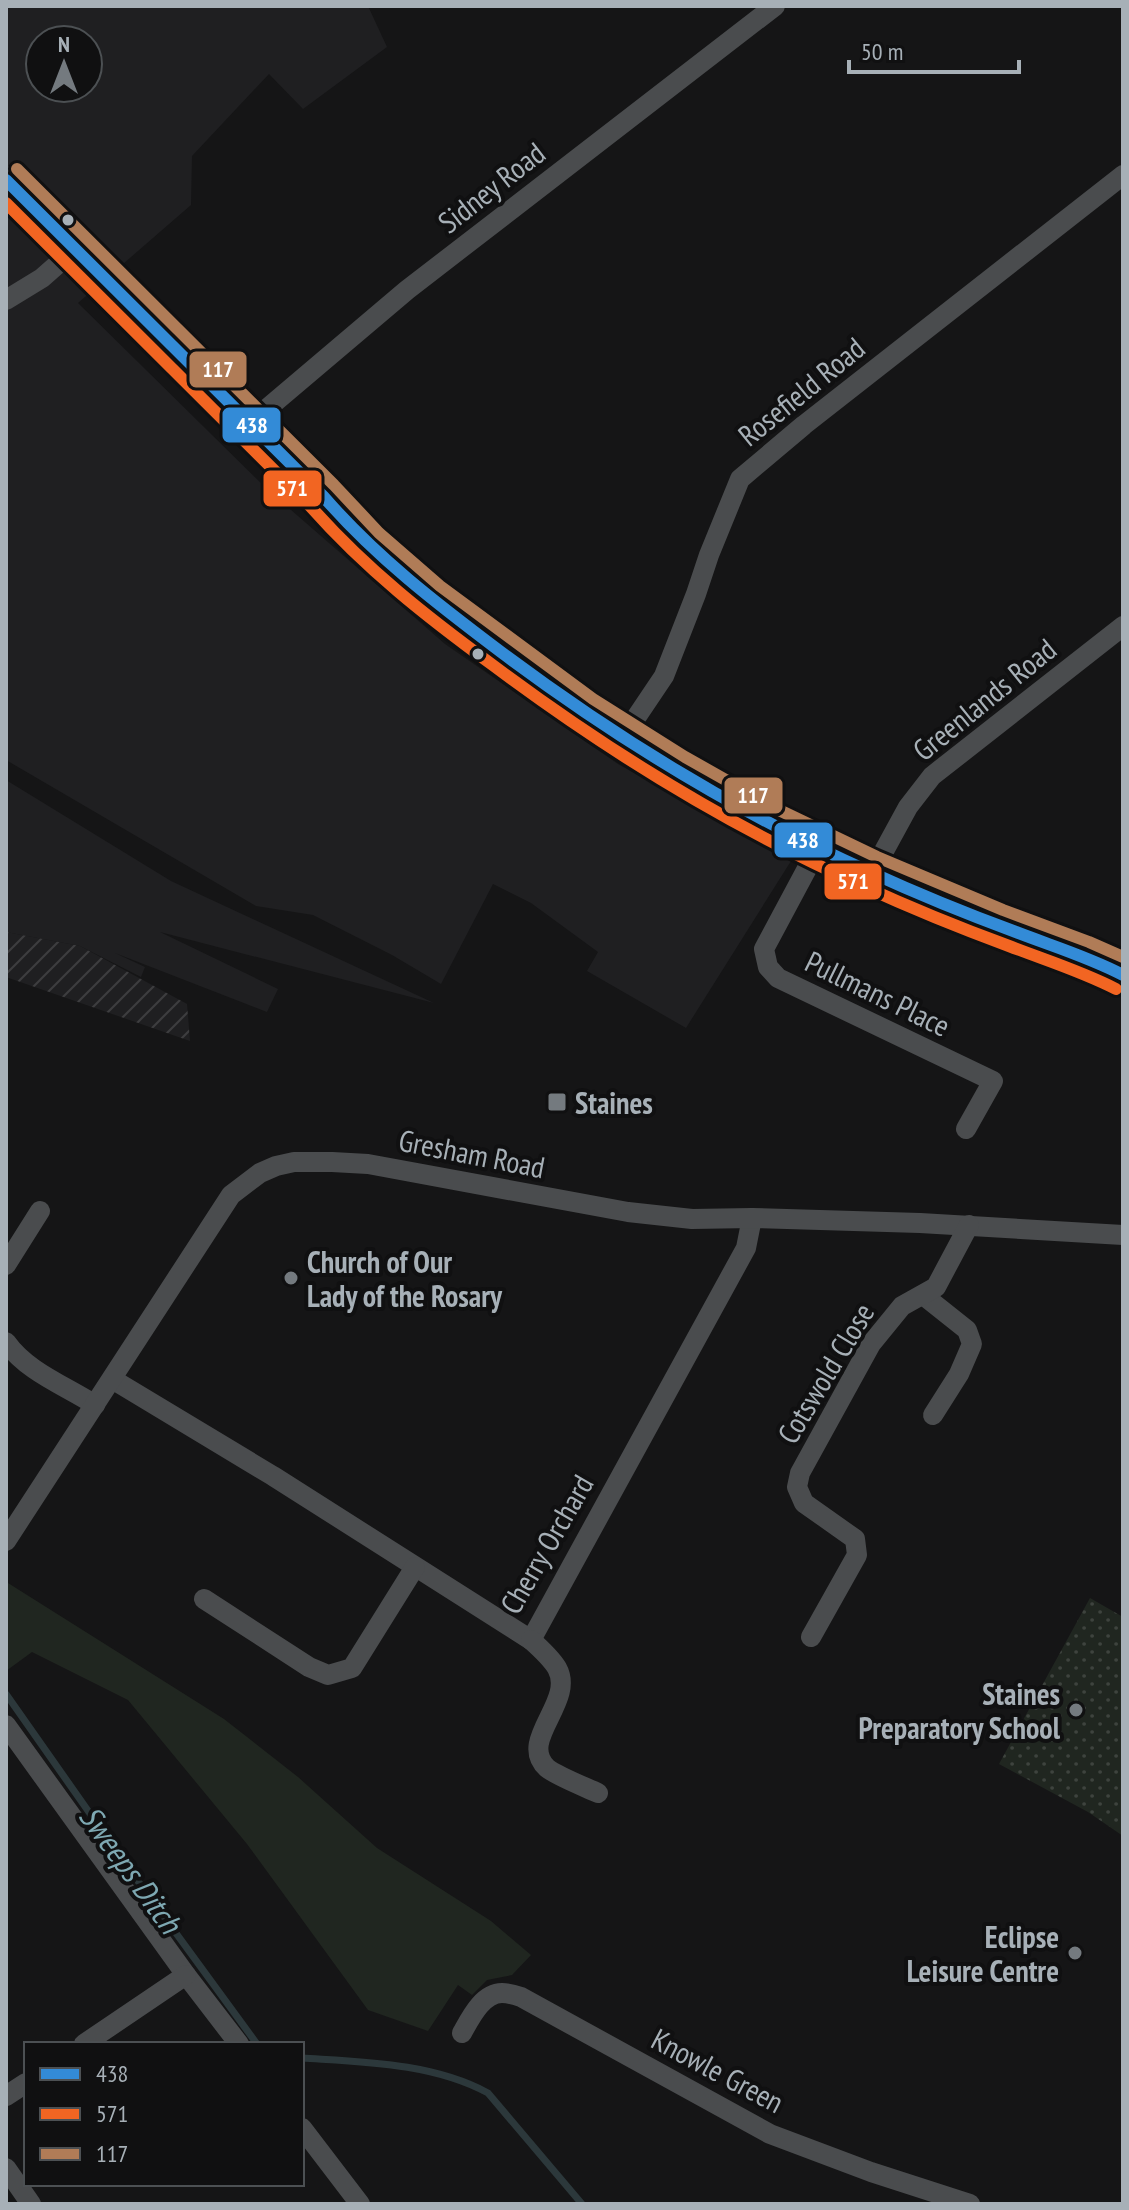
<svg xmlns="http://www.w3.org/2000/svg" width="1129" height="2210" font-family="'PT Sans Narrow',sans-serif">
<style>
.built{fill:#1f1f21;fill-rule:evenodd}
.industrial{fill:url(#industrial-furrows)}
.grass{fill:url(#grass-dots)}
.park{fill:#202620}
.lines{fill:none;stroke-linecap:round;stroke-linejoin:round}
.stream{stroke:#2c383b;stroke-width:7}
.street{stroke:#4a4c4e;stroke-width:20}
.secondary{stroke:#494a4c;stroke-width:28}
.bus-1-casing{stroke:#101011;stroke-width:18}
.bus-2-casing{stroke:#101011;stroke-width:18}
.bus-3-casing{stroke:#101011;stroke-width:18}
.bus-1{stroke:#338bd7;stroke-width:12}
.bus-2{stroke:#f26522;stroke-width:12}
.bus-3{stroke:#b07c57;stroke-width:12}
.bus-dot{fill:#a7b0b7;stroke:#101011;stroke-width:3}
.poi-dot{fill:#747a7f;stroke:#101011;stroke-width:3}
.labels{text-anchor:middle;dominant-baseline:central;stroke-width:8;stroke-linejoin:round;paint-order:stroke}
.street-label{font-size:30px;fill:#a7b0b7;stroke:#101011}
.poi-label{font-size:30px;font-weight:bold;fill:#a7b0b7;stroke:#101011;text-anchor:start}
.water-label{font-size:32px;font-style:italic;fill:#7ea8b2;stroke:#101011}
.line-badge{stroke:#101011;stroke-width:3}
.badge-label{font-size:22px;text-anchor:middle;font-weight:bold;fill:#fff}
</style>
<defs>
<pattern id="industrial-furrows" width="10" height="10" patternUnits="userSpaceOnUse" patternTransform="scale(2)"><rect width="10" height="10" fill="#1f1f21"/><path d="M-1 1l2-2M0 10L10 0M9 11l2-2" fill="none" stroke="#3d3d3f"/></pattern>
<pattern id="grass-dots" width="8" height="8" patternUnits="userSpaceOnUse" patternTransform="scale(2)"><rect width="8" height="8" fill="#202620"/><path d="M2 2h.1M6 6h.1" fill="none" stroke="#3e433e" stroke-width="1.8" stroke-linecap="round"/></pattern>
</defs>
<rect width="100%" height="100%" fill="#151516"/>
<g class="built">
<path d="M6,6h362l19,41 -84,62 -34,-35 -77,82 -1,49 -113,98 189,186 178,155 173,120 173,97 -105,167 -99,-57 11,-19 -67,-49 -38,-19 -52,100 -49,-29 -79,-40 -57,-9 -250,-146zM40,40h48v48h-48z"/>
<path d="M6,780l165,101 263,122 -274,-71 118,57 -11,23 -152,-59 30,14 -4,10 -61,-31 -74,-14z"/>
</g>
<path class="industrial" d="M6,932l74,14 107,58 3,37 -184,-64z"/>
<path class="grass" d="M1090,1598l33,19v219l-35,-24 -89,-48z"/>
<path class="park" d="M8,1583l216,136 74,58 79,71 114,73 40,34 -19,20 -25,5 -15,15 -14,-10 -30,46 -60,-21 -121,-166 -119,-144 -96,-48 -26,19v-84z"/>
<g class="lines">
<g class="stream">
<path d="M6,1694l118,168 133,182"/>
<path d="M302,2058c61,4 131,5 186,35l94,111"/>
</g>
<g class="street">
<path d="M6,300l36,-22 34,-30"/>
<path d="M250,423l157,-133 368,-284"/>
<path d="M623,737l41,-61 32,-82 13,-39 31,-76 64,-54 319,-250"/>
<path d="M818,848l-54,101 4,18 10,11 215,103 -27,48"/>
<path d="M872,873l36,-66 24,-31 191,-150"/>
<path d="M6,1265l34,-54"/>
<path d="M923,1295l44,35 5,14 -13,30 -26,41"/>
<path d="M6,1342c21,30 60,44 89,63"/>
<path d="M112,1379l161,97 258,164 215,-392 6,-30"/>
<path d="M6,1541l225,-346 29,-22 16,-7 18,-4h38l36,2 260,48 64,7 60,-1 168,5 203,12"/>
<path d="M204,1599l105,68 19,8 24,-7 63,-101"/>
<path d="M811,1637l46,-82 -2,-16 -51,-36 -7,-16 3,-14 71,-129 31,-38 34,-19 33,-62"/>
<path d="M531,1640c9,8 20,18 26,28 19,34 -40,72 -10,100 10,8 38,19 51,25"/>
<path d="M6,1725l180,250 53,69"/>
<path d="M462,2033c8,-14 20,-40 40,-40 6,0 13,2 19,4l249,137 101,38 99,32"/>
<path d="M84,2044l102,-69"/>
<path d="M6,2096l20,-13"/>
<path d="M302,2128l58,76"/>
<path d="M6,2168l25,36"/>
</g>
<path class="secondary" d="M6,180l317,316c15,17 29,34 45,49 40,38 84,70 128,103 115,88 241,165 374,224 48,21 97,41 146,60 36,13 73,24 107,43"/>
<g class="bus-1-casing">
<path id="bus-1" d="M6,180l317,316c53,61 113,107 178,156 115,86 237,161 369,220 48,22 97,42 146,60 36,14 73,25 107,43"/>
</g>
<g class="bus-2-casing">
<path id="bus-2" d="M6,203l305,304c55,62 116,110 183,159 115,86 237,161 369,220 48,22 97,42 146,60 36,14 72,25 107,43"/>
</g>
<g class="bus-3-casing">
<path id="bus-3" d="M17,169l317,316 45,48 61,53 153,113 92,58 94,53 98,47 126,53 86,32 34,15"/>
</g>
<use href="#bus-1" class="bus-1"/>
<use href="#bus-2" class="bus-2"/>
<use href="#bus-3" class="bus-3"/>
</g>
<g class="bus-dot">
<circle cx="68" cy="220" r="7"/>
<circle cx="478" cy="654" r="7"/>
</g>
<g class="poi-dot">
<rect x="547" y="1092" width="20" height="20" rx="4"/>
<circle cx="291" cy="1278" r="8"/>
<circle cx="1076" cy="1710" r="8"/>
<circle cx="1075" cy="1953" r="8"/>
</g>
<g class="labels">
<g class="street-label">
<text transform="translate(491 187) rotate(-38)">Sidney Road</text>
<text transform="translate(801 391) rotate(-39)">Rosefield Road</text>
<text transform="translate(984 699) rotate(-39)">Greenlands Road</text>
<text transform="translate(878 993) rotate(26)">Pullmans Place</text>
<text transform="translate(472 1153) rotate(11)">Gresham Road</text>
<text transform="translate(825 1373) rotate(-59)">Cotswold Close</text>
<text transform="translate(546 1544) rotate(-60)">Cherry Orchard</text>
<text transform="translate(718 2070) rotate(28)">Knowle Green</text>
</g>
<g class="poi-label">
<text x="575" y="1102">Staines</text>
<text x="307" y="1261">Church of Our<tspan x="307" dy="34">Lady of the Rosary</tspan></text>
<text x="1060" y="1693" text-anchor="end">Staines<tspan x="1060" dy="34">Preparatory School</tspan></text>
<text x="1059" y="1936" text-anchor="end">Eclipse<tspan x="1059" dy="34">Leisure Centre</tspan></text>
</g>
<g class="water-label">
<text transform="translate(131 1869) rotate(54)">Sweeps Ditch</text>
</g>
</g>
<g class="line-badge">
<rect x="188" y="350" width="60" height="39" rx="8" fill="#b07c57"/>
<rect x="221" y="406" width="61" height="38" rx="8" fill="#338bd7"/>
<rect x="262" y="469" width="61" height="39" rx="8" fill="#f26522"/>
<rect x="723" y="776" width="61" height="39" rx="8" fill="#b07c57"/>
<rect x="773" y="821" width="61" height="38" rx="8" fill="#338bd7"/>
<rect x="823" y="862" width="60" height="39" rx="8" fill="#f26522"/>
</g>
<g class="badge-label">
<text x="218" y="377">117</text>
<text x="252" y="433">438</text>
<text x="292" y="496">571</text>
<text x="753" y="803">117</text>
<text x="803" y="848">438</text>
<text x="853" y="889">571</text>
</g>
<rect width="1129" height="2210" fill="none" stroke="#a7b0b7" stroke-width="16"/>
<rect x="24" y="2042" width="280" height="144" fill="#101011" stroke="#4c5053" stroke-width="2"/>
<rect x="40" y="2068" width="40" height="12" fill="#338bd7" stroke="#4c5053" stroke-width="2"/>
<text x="96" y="2082" font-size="24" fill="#a7b0b7">438</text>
<rect x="40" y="2108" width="40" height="12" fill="#f26522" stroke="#4c5053" stroke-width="2"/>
<text x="96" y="2122" font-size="24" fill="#a7b0b7">571</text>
<rect x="40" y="2148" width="40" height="12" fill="#b07c57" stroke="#4c5053" stroke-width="2"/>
<text x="96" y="2162" font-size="24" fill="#a7b0b7">117</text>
<g transform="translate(64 64)"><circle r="38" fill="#101011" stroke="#4c5053" stroke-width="2"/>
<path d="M0-6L14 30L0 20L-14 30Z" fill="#747a7f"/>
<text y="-12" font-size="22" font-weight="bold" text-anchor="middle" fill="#a7b0b7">N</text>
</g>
<path d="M849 60v12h170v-12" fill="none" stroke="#a7b0b7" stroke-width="4"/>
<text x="861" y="60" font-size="24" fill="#a7b0b7" stroke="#101011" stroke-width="6" paint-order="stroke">50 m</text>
</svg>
